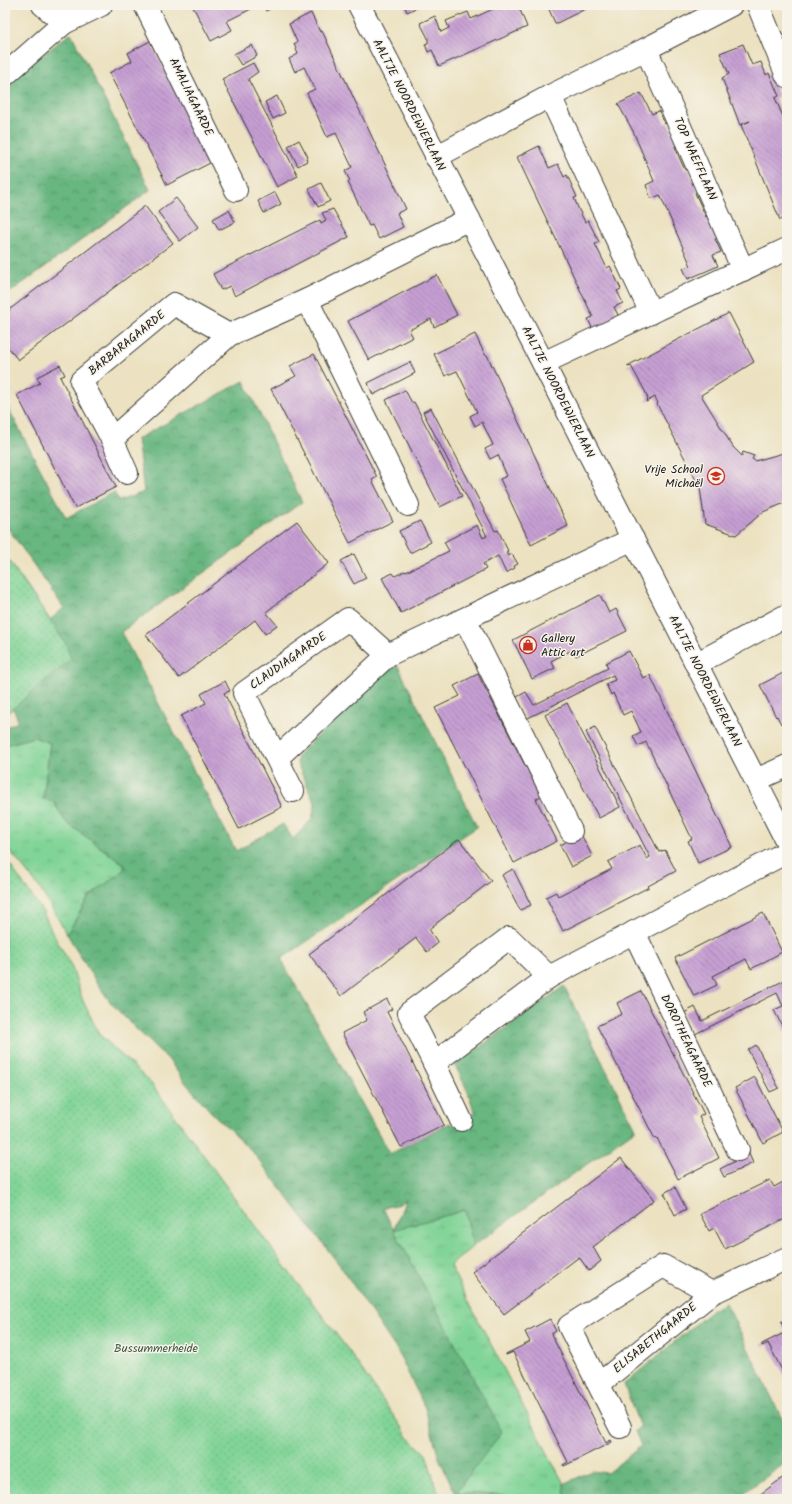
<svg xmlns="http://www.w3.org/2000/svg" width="792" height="1504" font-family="Kalam,sans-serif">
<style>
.grass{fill:url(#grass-tufts);stroke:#4e785a}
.forest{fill:url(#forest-crowns);stroke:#42694e;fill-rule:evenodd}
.park{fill:url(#park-dots);stroke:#4e785a}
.building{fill:url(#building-back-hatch)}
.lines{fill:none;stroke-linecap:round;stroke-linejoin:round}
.minor-casing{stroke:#3b3a35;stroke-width:24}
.minor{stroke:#fff;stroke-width:22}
.labels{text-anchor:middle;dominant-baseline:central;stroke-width:3;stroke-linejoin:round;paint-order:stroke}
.street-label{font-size:12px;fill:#1c1c1c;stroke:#f7f3e8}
.poi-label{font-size:12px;fill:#1c1c1c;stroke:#f7f3e8;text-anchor:end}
.park-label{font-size:12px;fill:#3f5c47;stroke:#f7f3e8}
</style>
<defs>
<pattern id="grass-tufts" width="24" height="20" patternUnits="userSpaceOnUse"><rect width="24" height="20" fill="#81d497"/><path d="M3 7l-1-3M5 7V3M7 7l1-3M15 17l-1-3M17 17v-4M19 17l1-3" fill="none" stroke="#6fb582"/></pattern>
<pattern id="forest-crowns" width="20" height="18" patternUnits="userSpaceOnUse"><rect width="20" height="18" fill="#68b680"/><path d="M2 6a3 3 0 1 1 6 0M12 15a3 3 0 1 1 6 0" fill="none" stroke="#559368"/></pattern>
<pattern id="park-dots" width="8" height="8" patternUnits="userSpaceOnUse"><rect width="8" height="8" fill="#81d497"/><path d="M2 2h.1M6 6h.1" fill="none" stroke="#6fb582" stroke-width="1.8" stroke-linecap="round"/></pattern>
<pattern id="building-back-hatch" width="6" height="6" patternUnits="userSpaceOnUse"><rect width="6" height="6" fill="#c69fd3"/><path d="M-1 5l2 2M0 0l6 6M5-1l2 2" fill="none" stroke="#a081aa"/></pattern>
</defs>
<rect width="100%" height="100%" fill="#f7f3e8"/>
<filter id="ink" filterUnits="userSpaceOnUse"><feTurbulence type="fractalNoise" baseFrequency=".025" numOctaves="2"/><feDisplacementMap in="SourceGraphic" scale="8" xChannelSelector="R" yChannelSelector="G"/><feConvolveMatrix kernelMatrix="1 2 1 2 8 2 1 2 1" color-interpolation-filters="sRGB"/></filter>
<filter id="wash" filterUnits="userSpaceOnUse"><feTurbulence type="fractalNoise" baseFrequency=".012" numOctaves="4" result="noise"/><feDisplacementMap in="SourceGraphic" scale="16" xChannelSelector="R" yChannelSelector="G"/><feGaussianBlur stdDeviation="0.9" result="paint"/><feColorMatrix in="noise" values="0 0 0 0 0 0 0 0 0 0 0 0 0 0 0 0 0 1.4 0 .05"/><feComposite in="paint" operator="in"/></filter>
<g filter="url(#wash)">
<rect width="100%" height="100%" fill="#ece2c1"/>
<g class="grass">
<path d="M34,737l16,6 -7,56 10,2 13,21 59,43 -1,5 -35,27 -22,37 -28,-47 -34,-42v-100z"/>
<path d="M465,1210l8,36 -23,20 114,218 1,15h-25l-85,-7 -62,-263z"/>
</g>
<g class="forest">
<path d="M71,33l79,157 -145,106v-213z"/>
<path d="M244,381l58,121 -181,130 115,219 47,-27 10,15 19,-20 3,-16 -18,-40 1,-8 85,-82 15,-7 79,161 -196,132 109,195 60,-31 1,2 24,-11 -7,-22 -13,-27 109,-79 72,143 -163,117 -8,-36 -71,20 108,202 -46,60 84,7h-82l-19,-41 -14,-50 -27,-56 -57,-85 -89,-116 -40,-38 -27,-31 -17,-23 -37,-35 -20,-21 -15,-21 -29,-48 22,-37 35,-27 1,-5 -59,-43 -13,-21 -10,-2 7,-56 -16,-6 -29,8v-19l1,1 12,-5 -2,-8 -11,-18v-141l45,65 14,-12 -59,-84v-122l61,116 48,-26 5,9 25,-9 -7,-53zM406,1199l-12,30h-1l-10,-21 16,-4z"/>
<path d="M726,1303l61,126v33l-52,37h-170l-1,-15 28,-13 15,2 34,-27 -6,-15 5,-4 -16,-43 91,-76z"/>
</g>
<g class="park">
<path d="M5,555l61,89 5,15 -66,56z"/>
<path d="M5,858l38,54 10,22 18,31 12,36 16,33 51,48 133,182 66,87 59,86 18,17 14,45h-435z"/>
</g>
<g id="blocks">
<g class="building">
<path d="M192,5h67l-32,16 5,9 -21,11z"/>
<path d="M263,5h14l-11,6z"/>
<path d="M404,5h18l-15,7z"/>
<path d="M491,5h27l9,22 -88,39 -7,-16 -4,2 -3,-8 3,-1v-5l-8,-15 15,-7 6,16 8,-4 -3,-7 22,-9 3,7 22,-10z"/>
<path d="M547,5h46l-36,18h-2z"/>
<path d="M311,13l9,19 2,-1 84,178 -9,4 6,14 -24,12 -7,-14 -3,1 -21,-44 2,-1 -5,-10 7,-4 -16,-34 -9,4 -20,-44 8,-4 -11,-22 -9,5 -6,-13 9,-5 -4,-10 3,-2 -8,-18z"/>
<path d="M150,41l62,121 -45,23 -58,-112 23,-12 -4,-8z"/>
<path d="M743,44l9,21 9,-3 5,13 3,-2 10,23 -4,2 10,23h2v96l-7,3 -39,-95 9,-4 -10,4 -18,-47 7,-4 -9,-21z"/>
<path d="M252,45l5,11 -16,9 -7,-11z"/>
<path d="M253,63l5,9 -10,7 50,97 -21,11 -55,-108z"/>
<path d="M641,93l11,21 7,-3 6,13 3,-2 10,22 -3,2 4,11 6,13 3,-1 11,22 -4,2 11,24 3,-2 10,22 -4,2 6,13 -8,3 5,11 -30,13 -5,-11 8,-2 -31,-71 -9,4 -5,-14 8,-4 -21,-50 -15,-27z"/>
<path d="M277,96l8,17 -12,6 -8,-17z"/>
<path d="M299,140l9,17 -2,1 1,3 -9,5 -10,-20z"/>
<path d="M539,146l10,22 9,-4 6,13 3,-2 10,22 -3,1 5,12 6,12 3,-2 11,22 -4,2 12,24 3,-2 11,23 -4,2 6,12 -9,4 6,12 -26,13 -6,-13 5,-2 -76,-160z"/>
<path d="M321,183l9,18 -12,6 -9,-18z"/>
<path d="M275,192l6,12 -17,9 -6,-12z"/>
<path d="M176,198l22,29 -18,14 -22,-29z"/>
<path d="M145,206l28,37 -155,117 -13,-17v-30z"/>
<path d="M333,209l16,28 -114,59 -5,-10 -9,4 -8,-16 107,-54 1,3 5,-3 -4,-7z"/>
<path d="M229,210l6,12 -16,8 -6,-11z"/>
<path d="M437,275l20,40 -23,12 -3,-8 -22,11 4,7 -44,23 -21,-39z"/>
<path d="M729,313l25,49 -53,33 32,52 9,9 1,-4 11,4 -2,3 3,2 32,-9v50l-24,10 -27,23 -31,-11 -5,-36 -43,-84 1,-1 -3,-6 -9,5v-1l2,-2 -3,-8 -14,-25 -3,1 -1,-1z"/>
<path d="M475,334l10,21h2l81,171 -37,19 -31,-66 7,-3 -9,-21 -8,4 -5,-10 8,-4 -11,-23 -7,4 -5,-10 7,-4 -20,-41 -12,5 -11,-22z"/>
<path d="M314,354l63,123 -5,3 21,41 -43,22 -79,-154 25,-13 -6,-10z"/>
<path d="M410,362l5,11 -42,22 -5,-12z"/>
<path d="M60,365l5,10 -5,2 56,110 -41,21 -58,-113 23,-12 -3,-6z"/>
<path d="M405,390l7,13 2,-1 48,94 -22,11 -54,-107z"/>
<path d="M431,408l64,123 3,-1 10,21 -2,1 2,4 4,-2 6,10 -4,2 1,2 -9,5 -8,-17 -15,8 3,5 -85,44 -19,-35 11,-5 2,3 10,-5 1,1 43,-21 -5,-9 33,-17 6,13 4,-2 -64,-124z"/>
<path d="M297,521l32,42 -63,49 11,13 -12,9 -10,-14 -76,58 -33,-43z"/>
<path d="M420,521l11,21 -21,11 -11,-22z"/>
<path d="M354,554l12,24 -12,6 -13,-23z"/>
<path d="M600,595l9,18 7,-4 11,22 -51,25 -4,-6 -21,11 4,7 -23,11 -19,-39z"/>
<path d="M629,651l14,27 7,-3 82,172 -34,16 -10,-22 4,-2 -46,-97 -8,4 -5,-10 8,-4 -10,-21 -8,4 -10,-22 -2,2 -5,-11 9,-4 -2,-5 -87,44 -11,-21 11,-6 8,13 74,-37 -2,-5z"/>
<path d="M787,671v49l-6,4 -4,-8 -1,1 -16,-32z"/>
<path d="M478,674l63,122 -5,3 21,42 -43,22 -79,-155 25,-12 -6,-10z"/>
<path d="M225,681l5,10 -6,2 58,114 -43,22 -58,-113 25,-13 -5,-9z"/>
<path d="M567,703l53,104 -21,11 -54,-103z"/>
<path d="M595,727l64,125 6,-2 11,21 -28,15 1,1 -86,44 -17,-34 10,-5 2,4 54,-27 -4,-7 32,-17 7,14 3,-2 -64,-125z"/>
<path d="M581,834l11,22 -21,11 -11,-22z"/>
<path d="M459,839l32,42 -62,48 9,14 -11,9 -11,-14 -75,58 -32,-42z"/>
<path d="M513,869l18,36 -11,5 -18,-35z"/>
<path d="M763,913l19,39 -31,17 -5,-10 -33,17 4,9 -23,11 -19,-38z"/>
<path d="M787,979v57l-13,-26 9,-4 -6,-13 -82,41 -11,-21 11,-6 7,14z"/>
<path d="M641,991l63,123 -5,3 20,41 -41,21 -21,-41 -2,1 -58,-113 25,-12 -5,-11z"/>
<path d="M387,999l5,10 -5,3 57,113 -43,22 -59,-114 25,-13 -4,-8z"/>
<path d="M756,1045l23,43 -9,4 -22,-42z"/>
<path d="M755,1077l28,55 -20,11 -28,-55z"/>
<path d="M749,1154l4,9 -29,14 -4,-8z"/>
<path d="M621,1158l33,42 -61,47 8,14 -12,10 -10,-14 -75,57 -32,-42z"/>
<path d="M770,1180l4,7 13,-7v38l-62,31 -11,-21 -5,3 -9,-17z"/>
<path d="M675,1187l11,22 -11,6 -11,-22z"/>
<path d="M550,1319l6,12 -5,3 55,109 5,-3 1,2 -48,24 -1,-1 5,-3 -55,-110 -7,3v-1l24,-12 -5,-10z"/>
<path d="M787,1319v61l-19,-37 -6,3v-2l24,-12 -5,-10z"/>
<path d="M785,1476l2,3v20h-33z"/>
</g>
</g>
</g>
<g filter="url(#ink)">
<use href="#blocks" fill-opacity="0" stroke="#3b3a35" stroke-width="1"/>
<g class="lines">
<g class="minor-casing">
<g id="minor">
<path d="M43,5l21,18"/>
<path d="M145,5l91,185"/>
<path d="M359,5l184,358 244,479"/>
<path d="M758,5l29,71"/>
<path d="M646,49l97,221"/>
<path d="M5,75l59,-52 37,-18"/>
<path d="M550,96l101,217"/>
<path d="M436,157l114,-61 96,-47 85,-44"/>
<path d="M307,300l101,205"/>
<path d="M229,335l-55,-31 -93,77 31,58 117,-104 78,-35 162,-81"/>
<path d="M543,363l244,-114"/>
<path d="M112,439l15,34"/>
<path d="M465,619l106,212"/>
<path d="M696,664l91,-49"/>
<path d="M277,758l111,-103 245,-116"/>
<path d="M756,780l31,-14"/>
<path d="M293,791l-49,-98 104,-74 40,36"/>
<path d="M634,932l104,218"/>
<path d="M434,1063l115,-86 238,-125"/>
<path d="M461,1120l-27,-57 -25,-50 100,-75 40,39"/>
<path d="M599,1384l113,-91 75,-35"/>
<path d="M620,1427l-51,-101 94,-60 49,27"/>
</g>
</g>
<use href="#minor" class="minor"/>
</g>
</g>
<defs>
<g id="school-ring" transform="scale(0.9)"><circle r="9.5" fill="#f7f3e8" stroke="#c8321e" stroke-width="1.5"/><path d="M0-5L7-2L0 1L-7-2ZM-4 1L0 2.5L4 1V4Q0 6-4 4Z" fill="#c8321e"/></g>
<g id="shop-ring" transform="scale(0.9)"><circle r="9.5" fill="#f7f3e8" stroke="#c8321e" stroke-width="1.5"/><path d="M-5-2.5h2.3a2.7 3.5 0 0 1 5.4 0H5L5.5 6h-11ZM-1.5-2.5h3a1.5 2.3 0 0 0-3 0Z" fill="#c8321e"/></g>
</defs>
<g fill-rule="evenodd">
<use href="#school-ring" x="716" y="476"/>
<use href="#shop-ring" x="528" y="645"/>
</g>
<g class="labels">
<g class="street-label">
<text transform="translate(191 97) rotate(64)">AMALIAGAARDE</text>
<text transform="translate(409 105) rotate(63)">AALTJE NOORDEWIERLAAN</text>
<text transform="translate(695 159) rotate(66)">TOP NAEFFLAAN</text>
<text transform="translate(127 343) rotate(-39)">BARBARAGAARDE</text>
<text transform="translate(558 392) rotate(63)">AALTJE NOORDEWIERLAAN</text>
<text transform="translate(288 661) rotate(-35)">CLAUDIAGAARDE</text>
<text transform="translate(705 681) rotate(63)">AALTJE NOORDEWIERLAAN</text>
<text transform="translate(686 1041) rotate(64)">DOROTHEAGAARDE</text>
<text transform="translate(655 1338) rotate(-39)">ELISABETHGAARDE</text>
</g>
<g class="poi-label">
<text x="703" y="469">Vrije School<tspan x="703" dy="14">Michaël</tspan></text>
<text x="541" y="638" text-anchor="start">Gallery<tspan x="541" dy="14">Attic art</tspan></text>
</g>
<g class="park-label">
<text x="156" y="1348">Bussummerheide</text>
</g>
</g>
<rect width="792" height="1504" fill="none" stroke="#f7f3e8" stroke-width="20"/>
</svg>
